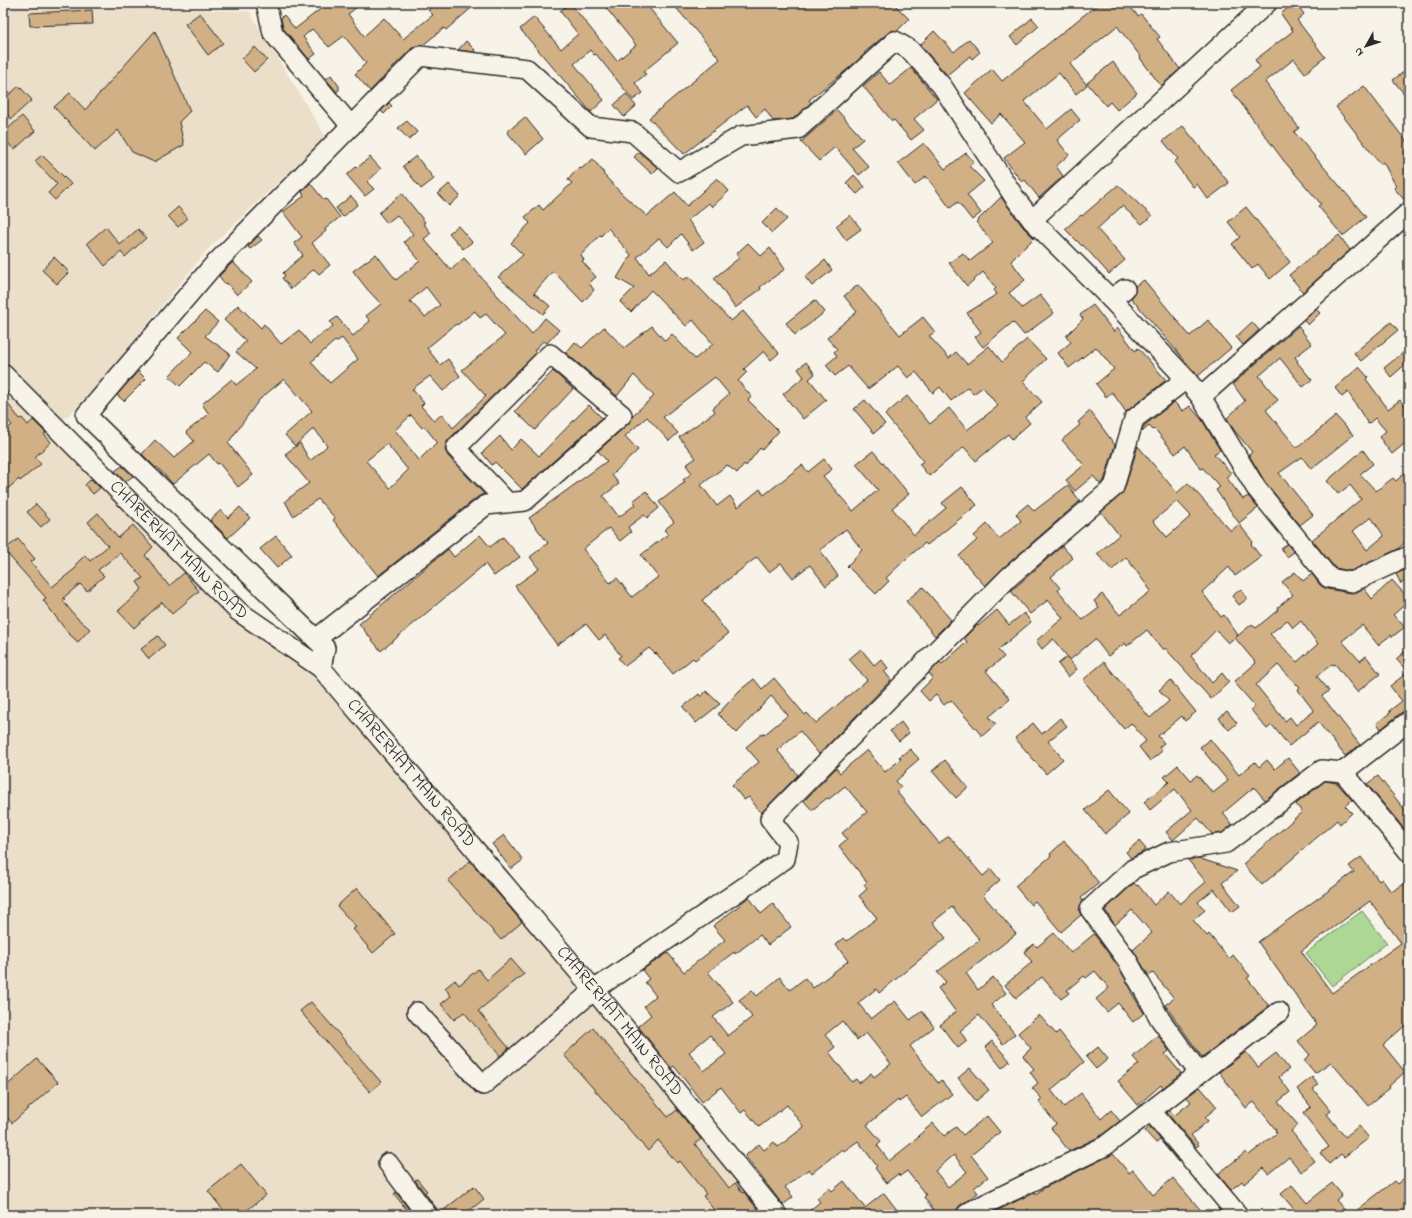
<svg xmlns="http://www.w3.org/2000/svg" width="1412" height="1218" font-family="'Indie Flower',sans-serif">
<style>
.built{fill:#ecdfca}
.green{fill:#acd795;stroke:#6c8160}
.building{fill:#d2b085;stroke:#2b2b2b;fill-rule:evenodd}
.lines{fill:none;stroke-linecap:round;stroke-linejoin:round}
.minor-casing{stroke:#2b2b2b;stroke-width:22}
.minor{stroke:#f7f3e8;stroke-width:19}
.labels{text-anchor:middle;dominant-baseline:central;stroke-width:3;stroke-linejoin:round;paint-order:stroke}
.street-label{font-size:18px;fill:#2b2b2b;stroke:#f7f3e8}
</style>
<rect width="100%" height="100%" fill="#f7f3e8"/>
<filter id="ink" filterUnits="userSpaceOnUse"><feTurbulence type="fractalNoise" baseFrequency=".025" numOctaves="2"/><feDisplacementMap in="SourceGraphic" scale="8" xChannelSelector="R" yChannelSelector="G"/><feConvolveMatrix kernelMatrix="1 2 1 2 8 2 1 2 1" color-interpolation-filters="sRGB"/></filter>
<g filter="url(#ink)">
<g class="built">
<path d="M3,5l246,6 77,126 -118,112 -122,151 -23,20 -60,-60z"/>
<path d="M3,374l235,237 83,57 456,547h-774z"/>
</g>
<path class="green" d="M1362,911l25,32 -55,43 -26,-33z"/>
<g class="building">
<path d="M328,3h34l-14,11 16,22 20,-18 19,21 30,-24 -5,-5 8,-7h41l-31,27 -2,-2 -21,17 -6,1 -5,2 -42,43 -15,-17 11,-11 -22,-27 -15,11 -17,-18 -9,8 13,17 -7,5 -26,-31 -2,-10 3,-3 11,14z"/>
<path d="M570,3l47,58 19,-16 -34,-42h43l33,40 -35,29 3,2 -11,9 8,10 -10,7 -37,-46 -2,1 -4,-5 -16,14 30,36 -13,12 -71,-83 14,-12 27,32 17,-15 -18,-23z"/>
<path d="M672,3h221l16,16 -12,12 -4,-1 -5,3 -24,20 1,1 -16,14 -40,32 2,3 -18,16 -20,2 -8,-12 -9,8 -9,-12 -63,49 -35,-36 71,-59z"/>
<path d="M1099,3h28l11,13 3,-2 19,23 -3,2 23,30 -19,17 -21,-28 1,-1 -24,-31 -47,38 17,21 -11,9 -17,-21 -35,28 23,28 24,-20 9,11 -23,20 12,15 -13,11 7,10 -24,22 -14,-18 -3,2 -18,-24 21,-16 -24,-28 -10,9 -26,-30 27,-24 10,12z"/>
<path d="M1293,3h3l8,11 -7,6 28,37 -20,16 -11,-14 -29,23 34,46 -5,4 72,85 -23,19 -25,-30 3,-2 -37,-43 -53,-71 29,-23 -5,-7 38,-29 -12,-17z"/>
<path d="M92,10l1,14 -63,2 -1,-13z"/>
<path d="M200,13l23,30 -15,12 -23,-31z"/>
<path d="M1032,18l7,8 -22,19 -7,-8z"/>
<path d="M155,31l35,80 -11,11 5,23 -30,17 -22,-10 -14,-22 -23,21 -41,-44 16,-14 15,17z"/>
<path d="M934,31l20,21 15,-13 11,13 -8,7 -2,-3 -23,19 -27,-30z"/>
<path d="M466,41l9,9 -1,2 -16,-2z"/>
<path d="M255,47l12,13 -13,12 -12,-13z"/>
<path d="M1113,62l24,31 -20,17 -7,-8 -4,4 -19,-23z"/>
<path d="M911,68l26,31 -23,20 10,11 -13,10 -17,-20 -2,1 -29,-35 16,-14 11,13z"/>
<path d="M1409,68v32l-16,-20z"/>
<path d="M331,75l8,11v4l-2,2 -11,-13z"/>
<path d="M19,86l13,14 -21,19 -8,-9v-10z"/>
<path d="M1364,86l45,59v56l-3,1 -12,-14 2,-2 -13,-24 -3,2 -44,-57z"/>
<path d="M626,94l10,12 -12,11 -10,-12z"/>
<path d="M389,103l3,3 -8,8 -3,-3z"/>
<path d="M837,110l26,29 -11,9 17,19 -10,8 -24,-28 -16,14 -18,-19z"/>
<path d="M22,116l13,15 -21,19 -11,-13v-4z"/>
<path d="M525,117l18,22 -17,15 -19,-22z"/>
<path d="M407,121l10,11 -8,8 -11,-12z"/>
<path d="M1183,126l46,57 -21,16 -11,-15 -4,3 -19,-25 4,-3 -15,-18z"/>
<path d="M924,143l21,26 21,-16 8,9 -5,4 15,15 -17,14 14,18 -9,7 -14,-18 -8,6 -24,-32 -11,9 -17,-22z"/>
<path d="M639,152l19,16 -6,6 -18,-17z"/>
<path d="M42,155l29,29 -16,16 -7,-7 9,-9 -22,-23z"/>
<path d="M416,156l18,23 -13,10 -18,-23z"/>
<path d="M370,157l11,12 -14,13 7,7 -9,7 -18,-21 9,-8 1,1z"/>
<path d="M593,159l11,14 -1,1 19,20 25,22 28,-24 12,14 30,-28 12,13 -17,16 -3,-4 -21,17 16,22 -11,8 -12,-16 -13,13 -9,-9 -22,19 12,17 17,-14 17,20 3,-2h4l41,43 12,-10 36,42 -8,7 -7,-9 -20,18 3,3 -9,9 14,16 -4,3 31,31 -17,19 -2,-2 -14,18 -2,-2 -7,9 -10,-8 -26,20 16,21 13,-10 8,11 22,-18 4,6 38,-30 6,7 16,-13 8,10 -9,7 30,35 25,-21 -22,-26 17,-13 36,43 -17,14 22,27 32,-27 -4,-5 20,-16 15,18 -50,40 -2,-2 -18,15 -21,20 3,3 -13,13 -29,-28 15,-16 -16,-21 -26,21 18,26 -12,10 -16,-21 -17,13 -12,-15 -12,9 -12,-15 -55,43 26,34 -33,26 -2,-2 -20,16 -17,-21 -1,1 -6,-6 -24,18 -7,-8 3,-2 -16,-21 -6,5 -13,-16 -29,21 -42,-59 24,-17 -9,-12 18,-14 -19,-25 78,-57 -9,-10 31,-28 4,-8 21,-19 -20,-21 -17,21 -51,-43 9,-11 7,6 22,-21 20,21 28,-22 13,15 7,-7 23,25 18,-15 -20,-24 -7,6 -35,-36 -20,22 -11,-10 14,-14 -17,-10 14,-23 -23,-27 -7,8 -1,-1 -19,20 3,5 -2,1 14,16 -7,6 5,7 -11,12 -30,-31 -19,22 16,13 -7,8 -45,-37 25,-22 -12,-12 19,-20 -5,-6 14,-12 4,5 29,-27 -4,-3 11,-13 2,2zM715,377l14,17 -16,14 2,4 -36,25 17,21 -10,7 6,8 -9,7 2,2 -26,20 15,20 -10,8 4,4 -27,21 17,22 -26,20 -15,-19 -7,5 -27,-34 26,-21 11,13 11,-9 -3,-5 16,-12 3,3 12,-10 -13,-17 -13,10 3,3 -17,13 -16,-21 16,-12 -7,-9 26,-25 -13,-14 22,-19 22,24 9,-8 -15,-16z"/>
<path d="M854,175l11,12 -8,7 -11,-11z"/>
<path d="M310,183l14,17 2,-1 14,18 -15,12 1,2 -14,12 18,22 -11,9 -5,-5 -23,20 -9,-11 3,-2 -2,-3 20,-18 -9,-12 8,-6 -19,-25 21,-16 -2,-4z"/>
<path d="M449,184l11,12 -11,10 -11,-12z"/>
<path d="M1118,185l34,31 -10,8 -20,-18 -25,23 28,31 -16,14 -26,-29 -1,1 -17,-17 16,-14 1,1z"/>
<path d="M402,193l23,29 -2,1 8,10 -7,6 27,31 13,-12 68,76 13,-16 14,12 -12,13 -4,-2 -9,10 2,2 -88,87 -2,5 -1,5 3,6 36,38 -5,2 -101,80 -45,-56 2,-2 -17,-19 -25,17 -8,-15 24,-18 -24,-29 15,-11 10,18 17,-15 -13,-18 -19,18 -10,-11 27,-24 -28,-32 -25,21 -31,43 25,32 -15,12 -19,-24 -2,1 -8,-10 -36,30 -16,-17 -1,1 -14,-14 13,-14 19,18 20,-17 -8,-9 23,-18 -7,-10 30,-25 4,6 20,-16 -20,-17 10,-11 -22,-21 14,-15 23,23 3,-4 17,20 18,-14 11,14 15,-13 1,1 7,-6 -3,-4 7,-5 16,19 17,-15 -4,-5 15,-12 -14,-15 -14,-18 23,-17 20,26 24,-19 -16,-19 9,-8 -16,-19 -10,8 -8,-10zM426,287l14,18 -15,12 -15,-16zM475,311l5,7 6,-4 19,21 -43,35 24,26 -33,32 -11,-14 -8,7 -13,-15 3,-3 -12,-14 18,-13 13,15 17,-15 -12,-17 -8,6 -13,-17 29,-24 1,1zM342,338l16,21 -28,24 -19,-21 24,-21 1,1zM411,415l11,13 2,-2 13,16 -18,18 -24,-30zM387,444l21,26 -18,18 -24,-27z"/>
<path d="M351,196l7,8 -15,13 -7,-9z"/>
<path d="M1001,197l22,30 11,11 -23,23 14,19 -16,13 13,15 18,-13 14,18 -30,22 -11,-13 -30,25 -8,-10 6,-5 -14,-19 30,-19 -3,-4 2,-2 -13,-16 -16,14 -18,-23 14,-10 7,8 23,-18 -17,-21z"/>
<path d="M178,207l10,11 -10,9 -10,-11z"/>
<path d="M1246,207l44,55 -20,17 -12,-15 -6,5 -20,-25 8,-7 -12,-15z"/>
<path d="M777,208l10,11 -15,14 -10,-10z"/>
<path d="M850,215l11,14 -15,11 -10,-14z"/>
<path d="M458,226l14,16 -9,7 -14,-16z"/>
<path d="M106,227l14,18 18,-16 8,9 -21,19 -4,-5 -16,14 -18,-23z"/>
<path d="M1339,235l11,15 -47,42 -14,-17z"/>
<path d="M258,236l4,4 -12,9 -2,-2z"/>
<path d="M748,243l13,13 9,-8 15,21 -25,18 1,2 -26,19 -21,-30 25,-20 -3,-4z"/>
<path d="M54,257l15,15 -12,12 -15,-14z"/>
<path d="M825,260l7,10 -20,16 -7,-9z"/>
<path d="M233,262l19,20 -15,13 -10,-12 -2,1 -6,-8z"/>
<path d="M1144,280l46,56 18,-16 23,28 -33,28 -67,-78 4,-5v-7z"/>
<path d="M858,285l42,50 23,-18 12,15 -6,4 20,22 7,-6 11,12 22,-18 13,16 25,-23 19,20 -23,22 19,21 -17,15 5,6 -18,16 -4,-5 -32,27 -12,-14 -35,29 -10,-12 5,-3 -39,-46 22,-19 23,28 19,-16 18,22 31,-24 -15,-19 -10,7 -5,-7 -17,14 -11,-14 -7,6 -17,-21 -8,6 -10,-12 -30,23 -20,-23 -13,10 -9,-11 11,-9 -3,-4 3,-3 -10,-11 14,-13 16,-13 -13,-16z"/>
<path d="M815,300l10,12 -30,23 -9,-12z"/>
<path d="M1093,305l21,27 4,-4 17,23 3,-3 28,32 -40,32 -14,-20 -6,5 -10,-13 18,-15 -18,-22 -27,21 -11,-15 13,-11 -5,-6 17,-17 -3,-4z"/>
<path d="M1316,309l4,4 -12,12 -4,-4z"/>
<path d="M205,311l13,11 -13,14 25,18 -12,18 -14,-10 -24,24 -11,-10 23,-24 -14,-14z"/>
<path d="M1252,322l7,8 -16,15 -7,-8z"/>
<path d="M1391,322l7,8 -37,31 -7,-8z"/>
<path d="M1298,326l14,18 -17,13 3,4 -1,1 15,18 -9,7 -23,-29 -21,18 19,24 -12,10 31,38 39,-32 17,19 -42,34 -9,-12 -23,16 34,42 -13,10 -35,-43 -16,-27 3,-3 -18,-22 -7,-12 18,-17 -12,-17z"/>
<path d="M1409,348v13l-18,16 -7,-9z"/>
<path d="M806,362l9,12 -6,5 17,21 -23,19 -20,-25 21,-17 -6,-8z"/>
<path d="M1359,367l9,10 -2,2 22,30 12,-9 9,11v29l-17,14 -13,-17 7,-6 -11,-13 -7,6 -20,-32 -6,5 -7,-9z"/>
<path d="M138,371l8,8 -22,22 -7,-6z"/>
<path d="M553,371l20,18 -38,41 -20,-19z"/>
<path d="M3,398l17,21 2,-1 6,7 5,-5 13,13 -2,1 7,8 -16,15 6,7 -21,17 -1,-2 -16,14v-60l9,-8 -9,-11z"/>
<path d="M865,400l20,24 -11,9 -20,-24z"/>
<path d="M1174,402l9,9 7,-5 12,14 18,30 -6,4 17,19 -5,4 17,22 5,-3 10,12 -19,15 -23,-33 4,-3 -17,-19 -2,1 -16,-23 -10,8 -20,-25 -2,1 -4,-4 -7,6 2,-6z"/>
<path d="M589,405l13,13 -80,71 -27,-27 -3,3 -10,-12 18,-17 11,14 10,-11 18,17z"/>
<path d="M1090,411l25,34 -11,36 -4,3 -7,-8 -18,15 -9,-11 18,-15 -22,-25 18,-15 -2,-3z"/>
<path d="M1138,446l39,47 11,-10 43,48 8,-7 14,18 -2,2 10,13 -26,19 -6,-9 -27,25 19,25 3,-2 14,20 -10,8 -12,-13 -25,26 21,27 10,-10 7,9 -18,17 -46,-51 -2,2 -16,-20 -20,16 -2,-3 -17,13 -13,-17 -25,21 -17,-21 -11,10 -6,-8 27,-23 -15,-18 -18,14 -19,-23 51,-45 11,12 -22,19 9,11 -2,2 25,30 16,-12 -5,-7 8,-7 18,21 31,-24 -25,-34 -14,13 -15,-16 22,-19 -18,-23 20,-17 3,-5zM1177,501l14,15 -24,21 -14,-16z"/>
<path d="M1363,450l10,14 -13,10 16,17 17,-13 3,3 13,-12v69l-11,11 -47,22 -16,-3 -23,-28 49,-41 -11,-14 -12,9 -11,-13zM1371,517l13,19 -17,14 -14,-19z"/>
<path d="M122,466l11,10 -8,6 -10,-11z"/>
<path d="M91,479l9,9 -7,6 -8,-9z"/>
<path d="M1068,485l12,16 -78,68 -17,17 -26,-30 18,-16 -3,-4 13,-12 12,15 22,-18 -5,-7 12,-10 6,7z"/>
<path d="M36,504l14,15 -9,8 -14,-15z"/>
<path d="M240,507l10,11 -22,20 -18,-18 11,-10 7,8z"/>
<path d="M98,513l20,25 15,-13 20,22 -8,8 24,31 15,-13 15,18 -27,23 -10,-12 -28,26 -16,-17 24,-22 -5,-7 6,-4 -23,-25 -22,17 6,6 -17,15 -7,-7 -17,14 2,1 -2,2 13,16 14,12 -12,13 -10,-9 -25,-33 3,-2 -42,-48 14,-11 17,20 -4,3 21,25 25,-20 -2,-2 10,-10 5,6 18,-15 -20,-24z"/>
<path d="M480,535l10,12 13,-10 17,20 -26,19 -9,-12 -104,87 -22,-27 89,-75 6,8z"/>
<path d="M276,536l16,19 -15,13 -17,-19z"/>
<path d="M1287,544l7,8 -7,5 -6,-9z"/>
<path d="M1409,568v10l-8,6 -5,-10z"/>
<path d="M1295,572l8,9 9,-7 8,11 7,4 24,4 6,-1 7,-4 8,11 20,-19 17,19v2l-16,14 12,12 -13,10 -1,-2 -13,10 -16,-20 -20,16 18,20 6,-5 14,18 -23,18 -22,-28 -2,1 -1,-1 -15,12 12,15 -7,5 38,49 -15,11 -27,-34 -29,24 -17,-21 -5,4 -16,-19 4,-4 -21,-24 22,-19 -21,-25 17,-14 4,4 22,-18 -1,-2 16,-13 -11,-13zM1287,620l6,8 8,-7 17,23 -21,18 -27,-28zM1278,665l22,23 -2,2 16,21 -18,14 -6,-8 -5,4 -29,-36z"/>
<path d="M923,587l28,33 -16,16 -29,-35z"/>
<path d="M1241,589l6,10 -8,6 -7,-9z"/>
<path d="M997,610l12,15 15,-12 7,9 -33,28 6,7 -18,14 24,28 -21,18 7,7 -14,12 -31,-36 -7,5 -8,-10 -7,6 -9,-10 13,-13 -4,-5 11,-11 2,2 25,-22 -3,-4 13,-13 1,1z"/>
<path d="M158,636l7,9 -16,14 -8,-10z"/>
<path d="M1409,648v62l-7,2 -21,17 -4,-6 14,-11 -2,-1 13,-10 -12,-15 18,-14 -12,-13z"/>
<path d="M861,649l13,16 7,-6 7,9 -4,3 7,9 -72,74 -19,-23 -23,19 21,25 -37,38 -12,-16 -5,3 -12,-15 27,-23 -13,-15 17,-14 1,2 24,-20 -17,-19 -34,37 -19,-19 22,-24 14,-11 8,10 12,-11 31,37 2,-2 9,10 51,-43 -18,-21z"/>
<path d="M1067,657l10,12 -9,8 -10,-13z"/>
<path d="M1104,662l46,56 19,-17 -10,-11 11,-10 26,32 -11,9 -3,-5 -24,20 6,7 -5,4 3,4 -12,10 -11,-14 7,-6 -15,-18 -7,6 -41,-49z"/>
<path d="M706,691l14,13 -24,19 -13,-16 16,-13 2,3z"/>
<path d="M1227,711l10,12 -8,7 -10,-12z"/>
<path d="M1060,718l7,8 -19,15 15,18 -17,15 -31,-36 18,-15 9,11z"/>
<path d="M901,722l8,11 -10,8 -9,-10z"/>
<path d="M1210,739l29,36 16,-13 4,5 8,-7 8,9 13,-11 12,15 -35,27 -11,-13 -31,26 9,12 -10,8 -10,1 -14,-16 -25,22 -7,-8 26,-22 -17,-21 -25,21 -6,-8 25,-20 -5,-5 14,-12 13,15 6,-5 16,18 15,-12 -28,-34z"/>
<path d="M910,749l9,10 -14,12 1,1 -10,9 5,6 -5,4 43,52 10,-7 34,40 8,-7 9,11 -17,15 33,39 -50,39 12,17 15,-13 13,16 -15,12 24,29 -12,10 -24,-29 -19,16 7,10 -9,7 -18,-23 16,-13 -18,-24 8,-6 -9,-10 43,-32 -28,-33 -19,15 13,16 -67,55 -3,-4 -18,14 13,16 24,-18 15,19 12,-9 12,16 -24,19 28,37 3,-3 11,14 -30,23 -16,-20 -7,5 -1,-2 -31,25 14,16 -4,4 12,16 30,-24 -1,-1 15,-13 11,13 12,-9 7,8 24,-19 13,16 -29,23 17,22 -14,11 4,5 -19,13 -3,5 -1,4h-18l-13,-18 2,-2 -19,-24 -7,5 -2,-2 -12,9 -11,-15 2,-2 -19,-25 -14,10 -2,-2 -30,24 -3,-4 -24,18 8,10 -10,8 -38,-49 14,-12 5,6 10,-8 4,5 26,-20 -17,-22 -28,22 -14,-17 -4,3 -20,-26 -19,15 -28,-36 -3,2 -33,-42 13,-11 -7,-9 12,-10 -11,-14 4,-3 -7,-9 26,-17 16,19 41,-32 -12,-14 27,-21v-1l9,-7 12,17 12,-10 18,23 -23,18 -8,-10 -25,19 -1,-2 -26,20 25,30 -20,15 15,19 24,-19 -13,-17 13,-10 5,6 23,-19 10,13 15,-12 8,10 35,-27 -12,-16 8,-7 3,3 30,-23 -18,-22 8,-7 -3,-4 3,-3 -28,-36 8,-7 -5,-6 25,-21 -22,-26 -16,13 -2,-1 -15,12 -8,-9 32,-33 4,5 27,-23 18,22 16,-13 -2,-2zM842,1021l15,19 9,-7 25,31 -17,13 -3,-4 -12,10 -3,-4 -4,3 -23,-30 6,-5 -10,-12zM710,1035l16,19 -22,17 -15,-19zM954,1155l13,17 -19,15 -13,-16z"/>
<path d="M945,760l23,27 -12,11 -24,-27z"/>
<path d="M1378,776l31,39v15l-2,2 -40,-48z"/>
<path d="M1325,781l12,2 15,17 -7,6 7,7 -12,11 -3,-4 -75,65 -19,-21 59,-52 -6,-8z"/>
<path d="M1109,790l20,24 -24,20 -20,-24z"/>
<path d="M504,835l19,25 -12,9 -19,-25z"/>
<path d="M1064,841l35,42 -18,15 2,3 -3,5 -1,5 2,4 -20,17 -26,-31 -4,4 -16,-19 36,-30 -1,-2z"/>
<path d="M1139,841l7,8 -5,4 -10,5 -5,-6z"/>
<path d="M1361,857l18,24 3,-2 9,13 18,-11v141l-26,23 22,27 -16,14 1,2 -22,18 -37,-44 -16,11 -11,-13 6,-5 -12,-14 19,-16 -59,-83 96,-70 -5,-6zM1370,901l31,42 -69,50 -31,-42z"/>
<path d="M1198,858l39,13 -15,12 18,23 -8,6 -18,-23 -16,13 7,8 -12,10 14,16 2,-2 20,25 4,-4 17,21 -3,2 22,28 -67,51 -37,-52 9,-7 -21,-25 -4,3 -16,-26 19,-17 -20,-23 -17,15 -10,-15 29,-27 3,3 1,-1 16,20 15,-14 11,13 26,-22 -18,-22z"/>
<path d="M470,861l52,61 -21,18 -53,-59z"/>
<path d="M357,888l38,46 -22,19 -20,-24 3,-2 -19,-21z"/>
<path d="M1054,933l17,20 23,-19 24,32 14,25 -1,1 13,21 -11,9 -15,-19 -11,9 -11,-13 13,-11 -14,-17 -9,7 -2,-2 -17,14 2,3 -8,6 -19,-22 -26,21 -11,-13 27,-23 -8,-10 10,-8 3,3z"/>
<path d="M511,959l13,15 -46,37 31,37 -9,8 -36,-44 -10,8 -13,-16 10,-8 -6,-8 10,-8 4,5 19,-16 9,11z"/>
<path d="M311,1002l70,80 -11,10 -70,-81z"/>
<path d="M1039,1015l17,19 3,-3 25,31 -33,28 13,17 17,-14 20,26 10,-9 9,11 -21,16 -30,14 -18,-23 5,-4 -17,-22 3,-3 -10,-11 6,-5 -8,-11 4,-3 -11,-13 8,-8 -13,-15z"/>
<path d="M593,1028l75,89 9,-7 24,29 -6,5 34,44 6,-5 8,10 1,-1 18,23h-44l-15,-19 3,-2 -26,-33 -3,2 -19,-23 -10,11 -84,-96z"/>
<path d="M1158,1035l11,16 -4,3 16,19 -18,15 -2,-3 -23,20 -20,-24 21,-17 -6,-7z"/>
<path d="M992,1041l18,20 -8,7 -17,-21z"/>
<path d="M1098,1047l10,12 -12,10 -10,-12z"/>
<path d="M1246,1052l12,15 18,-14 13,16 -10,8 11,15 -12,10 20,23 -7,6 24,30 -14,11 -12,-15 -21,17 -5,-6 -19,16 -2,-3 -11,9 -13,-16 28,-22 3,3 28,-22 -2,-2 1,-1 -22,-28 -8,6 -27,-36z"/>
<path d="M37,1059l21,23 -46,41 -9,-11v-23z"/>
<path d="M970,1068l19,22 -13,11 -18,-23z"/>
<path d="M1312,1077l6,8 -5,4 18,22 -4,3 18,23 14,-11 10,12 -25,19 -3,-3 -12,10 -9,-11 9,-6 -26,-34 8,-6 -14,-18z"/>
<path d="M1200,1087l17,20 -12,10 3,4 -17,14 8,10 -3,2 -29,-34 3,-3 5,5 16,-13 -4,-5z"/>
<path d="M1150,1127l29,35h-1l-18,-22 -4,3 -11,-12z"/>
<path d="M1113,1154l16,19 4,-3 20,25 20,-17 32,37h-43l-5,-6 -7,6h-117l-5,-6 -7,6h-33l47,-23 1,2 8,-6z"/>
<path d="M241,1164l25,31 -25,20h-14l-19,-24z"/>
<path d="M1409,1174v38l-3,3h-19l-5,-6 -8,6h-23l43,-34 3,3z"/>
<path d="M417,1179l10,12 -2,2 15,20 34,-27 10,13 -20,16h-26l-2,-7 -21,-28z"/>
<path d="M844,1181l21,27 19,-15 17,22h-97l16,-13 -3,-4 12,-10 3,3z"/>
<path d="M1332,1183l10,12 -6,5 13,15h-50l-18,-21 11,-9 15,18z"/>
<path d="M396,1192l17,23h-2l-17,-21z"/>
</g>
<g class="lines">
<g class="minor-casing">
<g id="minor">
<path d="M266,3l7,30 78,93"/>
<path d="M1032,220l235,-217"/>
<path d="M1125,289l-14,10 75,80 15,18 55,91 73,90 23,4 57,-26"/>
<path id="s1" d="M3,374l235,237 83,57 273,322 183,225"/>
<path d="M1201,397l208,-185"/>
<path d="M316,639l170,-134 39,-4 97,-86 -72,-61 -94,94 52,55"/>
<path d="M321,668l4,-20 -239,-233 126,-148 208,-211 107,13 64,58 42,5 46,40 62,-36 57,-7 97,-88 15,9 32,36 73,112 17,22 79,79"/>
<path d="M1409,721l-66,51 66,80"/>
<path d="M417,1012l66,73 111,-95 191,-131 3,-17 -18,-23 239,-242 105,-90 20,-68 52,-40"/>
<path d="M1199,1073l-39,-54 -33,-59 -37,-51 43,-40 36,-17 57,-9 96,-73 21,2"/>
<path d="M1151,1111l87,104"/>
<path d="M388,1163l39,52"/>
<path d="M966,1215l5,-4 134,-65 174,-134"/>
</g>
</g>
<use href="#minor" class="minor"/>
</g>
</g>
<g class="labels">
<g class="street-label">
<text stroke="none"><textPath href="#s1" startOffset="249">CHARERHAT MAIN ROAD</textPath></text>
<text stroke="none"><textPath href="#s1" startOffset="573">CHARERHAT MAIN ROAD</textPath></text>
<text stroke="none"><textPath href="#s1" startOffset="897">CHARERHAT MAIN ROAD</textPath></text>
</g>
</g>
<rect width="1412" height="1218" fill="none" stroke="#f7f3e8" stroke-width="16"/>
<rect x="8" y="8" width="1396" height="1202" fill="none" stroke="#2b2b2b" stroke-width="1.5" filter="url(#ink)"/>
<g transform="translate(1366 46) rotate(231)" stroke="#f7f3e8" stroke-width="3" paint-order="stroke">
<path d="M0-3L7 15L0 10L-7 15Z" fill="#2b2b2b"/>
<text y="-6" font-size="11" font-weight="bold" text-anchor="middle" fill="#2b2b2b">N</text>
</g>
</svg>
